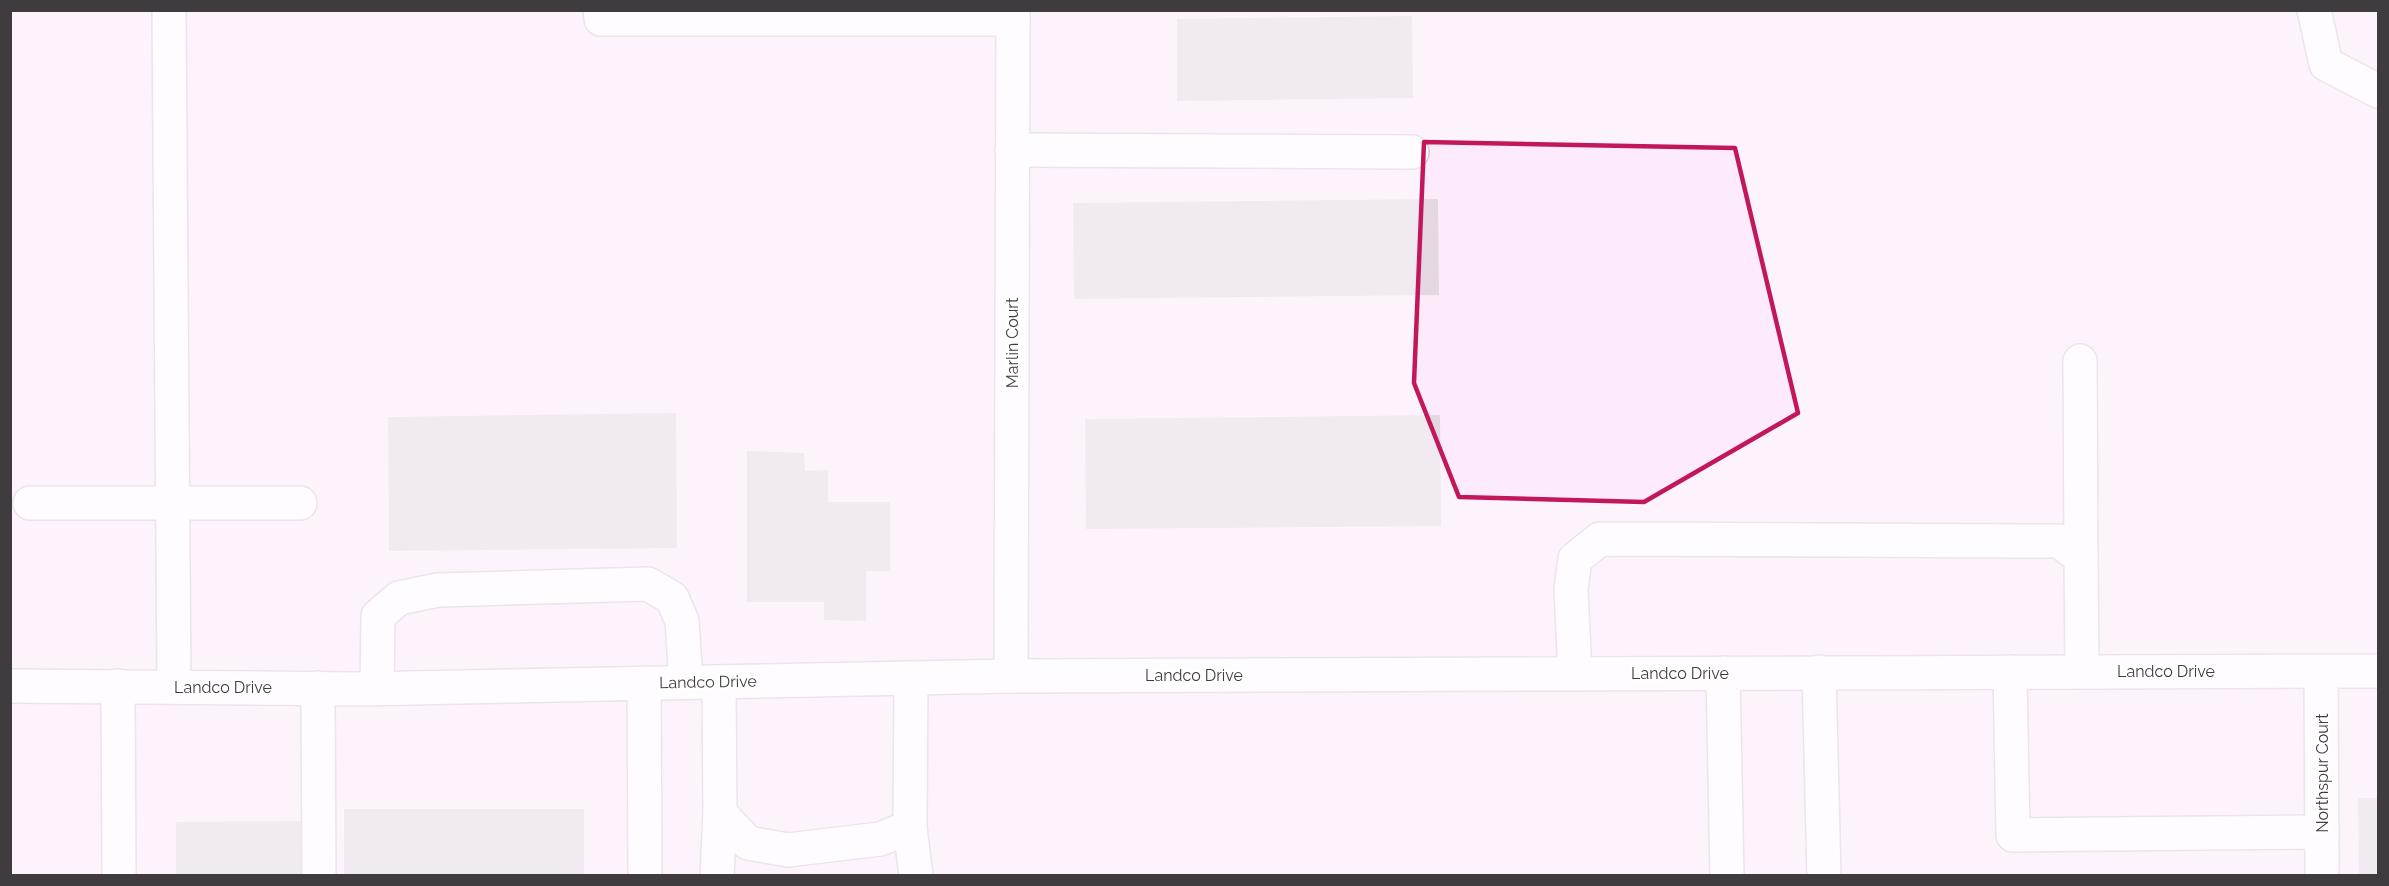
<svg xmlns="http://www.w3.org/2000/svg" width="2389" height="886" font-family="Raleway,sans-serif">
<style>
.built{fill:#fdebfa}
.building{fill:#e3d8e2}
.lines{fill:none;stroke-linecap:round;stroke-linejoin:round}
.minor-casing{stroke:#d6cad4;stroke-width:36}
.minor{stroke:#fff;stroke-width:33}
.marked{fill:none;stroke:#c2185b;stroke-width:4.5;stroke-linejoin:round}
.labels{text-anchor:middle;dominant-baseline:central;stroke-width:5;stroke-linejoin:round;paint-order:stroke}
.street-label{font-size:16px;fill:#403b3f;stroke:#fff}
</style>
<rect width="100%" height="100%" fill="#fefafe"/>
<rect class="built" x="11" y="11" width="2367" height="864"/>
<g class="building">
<path d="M1412,16l1,82 -236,3v-82z"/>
<path d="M1438,199l1,96 -365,4 -1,-96z"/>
<path d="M676,413l1,135 -288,3 -1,-134z"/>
<path d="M1440,415l1,111 -355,3 -1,-110z"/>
<path d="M747,451l57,2 1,18 23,-1v32h62v69h-24v50l-42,-1v-18h-77z"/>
<path d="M2358,798h20v78h-19z"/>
<rect x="344" y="809" width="240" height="67"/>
<path d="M301,821v55h-125v-54z"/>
</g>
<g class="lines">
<g class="minor-casing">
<g id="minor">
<path d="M169,10l5,677"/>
<path d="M600,10l1,9h412"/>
<path d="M2314,10l12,54 52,27"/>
<path d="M1012,150l400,2"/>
<path d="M2080,361l1,197"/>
<path d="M30,503h270"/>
<path d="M2321,671l1,205"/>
<path d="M1819,672l5,204"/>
<path d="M2010,672l3,163 309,-3"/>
<path d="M1723,673l4,203"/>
<path d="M1575,674l-4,-85 4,-30 25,-20 459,2 22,17 1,113"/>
<path d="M1011,676l2,-666"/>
<path d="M719,682l1,131 28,30 40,7 92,-11 30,-12 1,-149"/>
<path d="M644,683l1,193"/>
<path d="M10,686l352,3 649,-13 1367,-5"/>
<path d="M118,686l1,190"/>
<path d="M318,688l1,188"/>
<path d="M377,688l1,-72 21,-18 39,-8 210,-6 24,14 10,23 4,61"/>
<path d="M910,827l6,49"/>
<path d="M717,876l3,-63"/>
</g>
</g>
<use href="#minor" class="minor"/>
</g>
<path d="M0 0H2389V886H0ZM1424,142l311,6 63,265 -154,89 -185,-5 -45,-114z" fill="#fefafe" fill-opacity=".55" fill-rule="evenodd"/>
<path class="marked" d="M1424,142l311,6 63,265 -154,89 -185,-5 -45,-114z"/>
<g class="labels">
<g class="street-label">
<text transform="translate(1012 343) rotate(-90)">Marlin Court</text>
<text x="2166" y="671">Landco Drive</text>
<text x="1680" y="673">Landco Drive</text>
<text x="1194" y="675">Landco Drive</text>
<text transform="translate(708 682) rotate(-1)">Landco Drive</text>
<text x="223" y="687">Landco Drive</text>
<text transform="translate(2322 773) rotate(-90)">Northspur Court</text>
</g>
</g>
<rect width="2389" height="886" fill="none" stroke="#403b3f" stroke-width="24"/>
</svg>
